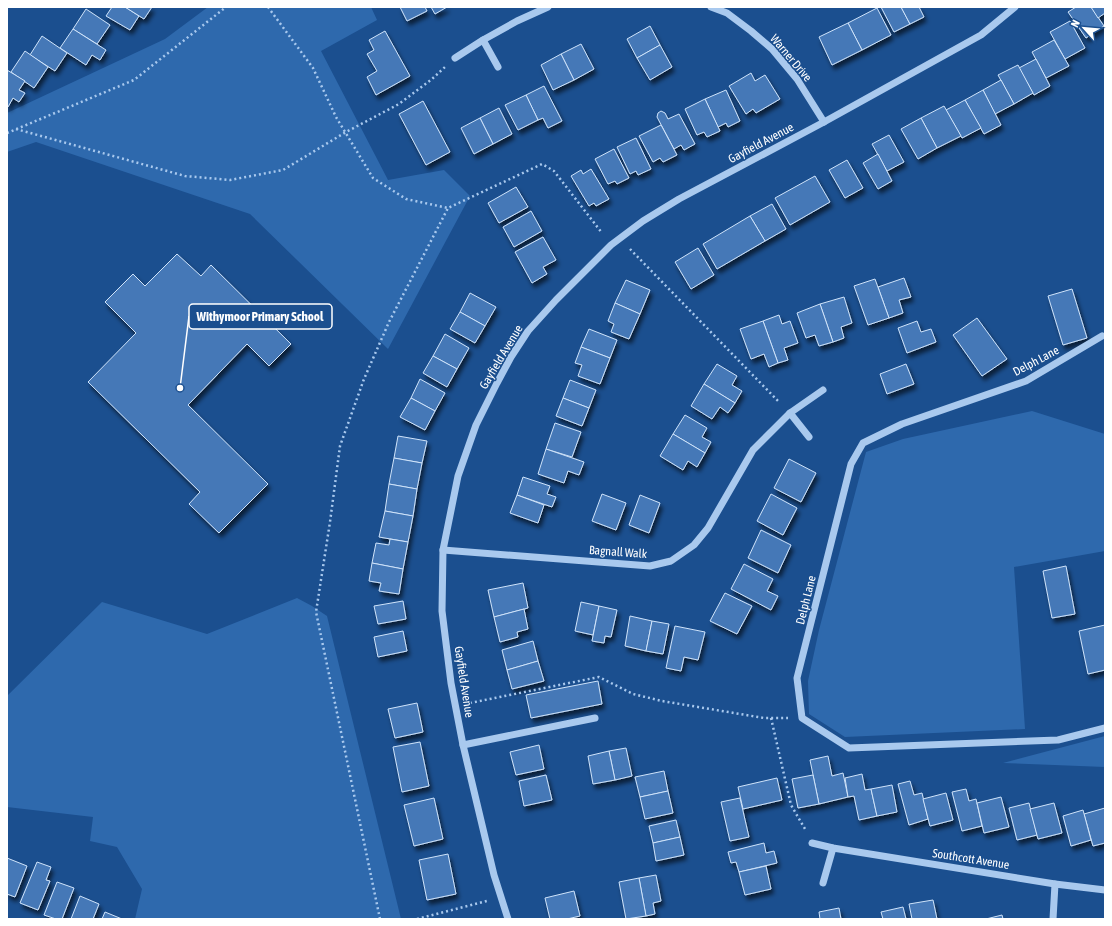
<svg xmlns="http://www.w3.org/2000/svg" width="1112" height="926" font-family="'Asap Condensed',sans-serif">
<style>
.green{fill:#2e69ad}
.building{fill:#4478b7;stroke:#cfe3fa;filter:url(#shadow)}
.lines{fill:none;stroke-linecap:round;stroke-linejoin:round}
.path{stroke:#a9c9ee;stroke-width:2.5;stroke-dasharray:2 3;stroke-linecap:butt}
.minor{stroke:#a9c9ee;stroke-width:7}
.labels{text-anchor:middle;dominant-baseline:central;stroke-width:3;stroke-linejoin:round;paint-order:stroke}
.street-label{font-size:12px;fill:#fff;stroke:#1b4f8f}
.leader{fill:none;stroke:#fff;stroke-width:1.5}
.callout-dot{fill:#fff;stroke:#1b4f8f;stroke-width:1.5}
.callout{fill:#1b4f8f;stroke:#fff;stroke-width:1.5}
.callout-label{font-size:13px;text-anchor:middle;font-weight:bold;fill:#fff}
</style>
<defs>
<filter id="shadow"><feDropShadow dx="2.5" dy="4.5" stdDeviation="2" flood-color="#0009"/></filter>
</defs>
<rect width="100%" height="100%" fill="#1b4f8f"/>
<g class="green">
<path d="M208,7h163l6,13 -56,31 67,129 56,-10 26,26 -82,153 -138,-135 -214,-72 -29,10v-39l158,-74z"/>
<path d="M1032,411l73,23v117l-91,16 11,162 -180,8 -36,-23 -1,-33 11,-51 47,-178 37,-13z"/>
<path d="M297,598l15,8 15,10 74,303h-266l7,-30 -25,-42 -27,-6 3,-24 -86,-10v-111l95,-94 105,32z"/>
<path d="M1105,736v31l-102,-4z"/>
</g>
<g class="building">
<path d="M112,7h13l14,9 -9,14 -24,-14z"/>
<path d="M125,7h27l-8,12z"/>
<path d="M400,7h25l2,4 -20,10z"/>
<path d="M431,7h16l-12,7z"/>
<path d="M881,7h20l9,17 -16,8z"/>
<path d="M901,7h18l5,10 -14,7z"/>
<path d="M1076,7h15l13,19 -18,12 -18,-26z"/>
<path d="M1091,7h14v6l-7,5z"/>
<path d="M877,8l14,27 -29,15 -14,-27z"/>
<path d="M86,9l24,16 -13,19 -24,-15z"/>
<path d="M1070,21l15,27 -20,11 -15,-27z"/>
<path d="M848,23l14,27 -30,15 -13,-28z"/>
<path d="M650,26l10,19 -23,13 -10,-19z"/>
<path d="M73,29l33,21 -6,10 -8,-5 -6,10 -26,-17z"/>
<path d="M385,31l25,45 -34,19 -9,-18 10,-6 -10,-17 7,-4 -5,-10z"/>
<path d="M42,36l25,17 -12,18 -25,-16z"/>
<path d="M1054,40l15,26 -23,12 -14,-26z"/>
<path d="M581,44l13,25 -20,11 -13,-26z"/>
<path d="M660,45l12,22 -22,13 -13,-22z"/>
<path d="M25,51l23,16 -14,21 -23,-16z"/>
<path d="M561,54l13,26 -21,10 -12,-25z"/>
<path d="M1036,59l14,27 -16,9 -15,-27z"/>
<path d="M1018,65l15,28 -19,11 -16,-29z"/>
<path d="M7,70l18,11 -6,9 6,3 -6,9 -6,-4 -5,9 -1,-1z"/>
<path d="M751,73l4,8 10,-6 15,24 -24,14 -3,-4 -7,5 -17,-28z"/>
<path d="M1001,80l13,24 -19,10 -12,-24z"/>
<path d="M544,86l18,35 -14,7 -5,-10 -5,2 -12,-25z"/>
<path d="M726,90l14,31 -12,6 -2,-4 -8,4 -13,-28z"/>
<path d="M983,90l18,35 -17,9 -19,-34z"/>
<path d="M526,95l12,25 -20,10 -13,-25z"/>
<path d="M705,99l15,32 -13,6 -3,-5 -7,3 -12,-26z"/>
<path d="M965,100l16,28 -19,10 -16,-28z"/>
<path d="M423,101l27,51 -24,13 -27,-51z"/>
<path d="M944,106l17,30 -24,12 -16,-30z"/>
<path d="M499,108l13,26 -19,10 -13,-26z"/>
<path d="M661,111l4,2 3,6 11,-5 16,30 -11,6 -3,-5 -7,4 -17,-32 1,-4z"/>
<path d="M480,118l13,26 -19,10 -13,-26z"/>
<path d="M921,118l16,30 -19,11 -17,-30z"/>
<path d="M661,125l16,30 -14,7 -3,-4 -7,4 -14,-26z"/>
<path d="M889,135l15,27 -17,9 -15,-27z"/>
<path d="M636,138l15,31 -13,6 -2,-4 -6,3 -13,-27z"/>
<path d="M614,149l15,29 -12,6 -2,-3 -7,3 -13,-25z"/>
<path d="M878,154l14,27 -14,8 -15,-26z"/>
<path d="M847,160l16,28 -18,10 -16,-28z"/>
<path d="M591,169l18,30 -13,7 -2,-3 -5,3 -18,-30 10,-6 2,4z"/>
<path d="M815,176l15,26 -40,23 -15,-27z"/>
<path d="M516,187l12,20 -29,16 -11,-20z"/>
<path d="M772,204l14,25 -21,12 -15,-25z"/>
<path d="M531,211l11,20 -28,16 -11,-20z"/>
<path d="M750,216l15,25 -48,28 -14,-25z"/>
<path d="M543,237l13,23 -13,7 4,7 -15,9 -17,-31z"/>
<path d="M698,248l16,27 -23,14 -16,-27z"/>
<path d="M177,254l24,22 10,-11 80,79 -22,22 -22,-22 -59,61 80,79 -49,49 -30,-29 11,-12 -112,-110 48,-49 -31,-31 28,-28 12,12z"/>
<path d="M904,278l7,19 -12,3 4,13 -14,5 -11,-31z"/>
<path d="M875,279l14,39 -21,7 -14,-39z"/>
<path d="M626,280l24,10 -10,24 -25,-11z"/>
<path d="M1072,289l15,49 -24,7 -15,-49z"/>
<path d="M470,293l26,14 -11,19 -25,-14z"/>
<path d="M844,297l8,26 -11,4 3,11 -11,4 -13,-38z"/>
<path d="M615,303l25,11 -11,25 -18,-7 3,-8 -6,-3z"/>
<path d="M820,304l13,38 -14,4 -4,-11 -9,3 -9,-25z"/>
<path d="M460,312l25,14 -10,17 -25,-14z"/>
<path d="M779,315l3,9 8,-3 8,22 -14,5 4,12 -10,3 -15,-42z"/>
<path d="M977,318l30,41 -25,17 -29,-41z"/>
<path d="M763,321l15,42 -9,4 -5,-13 -13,5 -11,-30z"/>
<path d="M917,321l4,11 10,-3 5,13 -29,11 -9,-25z"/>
<path d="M589,329l28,11 -7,18 -29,-11z"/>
<path d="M445,334l24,14 -12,21 -24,-13z"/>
<path d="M581,347l29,11 -10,26 -22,-8 4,-11 -7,-2z"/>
<path d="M433,356l24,13 -10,18 -24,-14z"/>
<path d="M717,364l20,12 -5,9 10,6 -7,12 -31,-19z"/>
<path d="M906,364l8,20 -27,10 -7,-20z"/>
<path d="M420,379l25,14 -10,18 -24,-13z"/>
<path d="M570,380l26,10 -7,18 -26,-10z"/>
<path d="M704,384l31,19 -7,10 -8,-6 -8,12 -21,-13z"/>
<path d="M411,398l24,13 -10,19 -25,-13z"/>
<path d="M563,398l26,10 -7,18 -26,-10z"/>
<path d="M685,415l22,13 -5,9 9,5 -6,11 -32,-19z"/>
<path d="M555,423l26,9 -9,25 -26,-8z"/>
<path d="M673,434l32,19 -8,14 -9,-6 -5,9 -23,-14z"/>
<path d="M398,436l29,5 -5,22 -28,-5z"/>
<path d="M546,449l38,13 -5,13 -11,-4 -4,12 -26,-9z"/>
<path d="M394,458l28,5 -5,26 -28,-5z"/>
<path d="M789,459l27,14 -15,29 -27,-14z"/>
<path d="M523,477l27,9 -3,8 9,3 -4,10 -35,-12z"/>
<path d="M389,484l28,5 -4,27 -28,-5z"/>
<path d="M602,494l24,9 -10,27 -24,-9z"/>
<path d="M771,494l26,14 -14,27 -26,-14z"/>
<path d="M517,495l27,10 -6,18 -28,-10z"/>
<path d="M640,495l20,8 -11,30 -20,-8z"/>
<path d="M385,511l28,5 -5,26 -29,-5z"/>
<path d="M761,530l30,15 -13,28 -30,-15z"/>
<path d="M390,539l18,3 -5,27 -31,-6 4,-20 13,2z"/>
<path d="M372,563l31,6 -4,25 -20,-3 2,-8 -12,-2z"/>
<path d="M744,564l29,15 -6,12 11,5 -7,14 -40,-21z"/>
<path d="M1066,566l9,48 -23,4 -9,-47z"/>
<path d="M523,583l5,25 -34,9 -6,-27z"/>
<path d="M725,593l27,13 -15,28 -27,-13z"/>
<path d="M403,601l3,18 -28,5 -4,-18z"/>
<path d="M581,602l18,4 -6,29 -18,-4z"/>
<path d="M599,606l18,4 -6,27 -6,-1 -1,7 -12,-2z"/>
<path d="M524,609l4,20 -11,3 1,5 -18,5 -6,-25z"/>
<path d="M630,616l22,5 -6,30 -21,-5z"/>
<path d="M652,621l17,3 -6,30 -17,-3z"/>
<path d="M1105,625v45l-17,4 -9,-43z"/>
<path d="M675,626l30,6 -7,28 -14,-3 -3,14 -15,-3z"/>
<path d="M403,631l4,20 -29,6 -4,-20z"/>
<path d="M533,641l5,20 -31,9 -5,-20z"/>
<path d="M538,661l6,20 -32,8 -5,-19z"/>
<path d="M598,681l4,23 -71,14 -5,-23z"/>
<path d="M417,703l6,29 -28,6 -7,-29z"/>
<path d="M420,742l9,44 -27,6 -9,-45z"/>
<path d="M539,745l5,24 -28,6 -6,-23z"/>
<path d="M626,748l6,28 -17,4 -6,-29z"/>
<path d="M609,751l6,29 -22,4 -5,-28z"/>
<path d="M828,756l4,20 11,-3 5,24 -29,7 -9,-44z"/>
<path d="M664,771l4,20 -28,6 -5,-20z"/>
<path d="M862,774l3,16 6,-1 6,27 -18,4 -5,-24 -6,1 -3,-19z"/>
<path d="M546,775l6,25 -28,6 -5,-25z"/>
<path d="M813,775l6,29 -21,4 -6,-29z"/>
<path d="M777,778l5,22 -39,9 -5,-22z"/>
<path d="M910,781l4,14 8,-2 6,26 -19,6 -11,-41z"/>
<path d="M892,785l5,27 -20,4 -6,-27z"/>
<path d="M966,789l3,12 7,-2 6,27 -20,5 -10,-39z"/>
<path d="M668,791l5,22 -28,6 -5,-22z"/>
<path d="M946,793l7,27 -23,6 -7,-27z"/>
<path d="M1001,797l8,30 -25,6 -7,-30z"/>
<path d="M434,798l9,41 -29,7 -10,-41z"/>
<path d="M740,798l9,39 -19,4 -9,-39z"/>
<path d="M1029,803l8,32 -20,5 -8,-32z"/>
<path d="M1054,803l8,30 -24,6 -8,-30z"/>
<path d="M1105,808v35l-12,3 -9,-32z"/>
<path d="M1083,810l8,30 -20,6 -8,-30z"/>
<path d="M676,820l4,17 -27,6 -4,-17z"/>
<path d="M680,837l4,18 -28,6 -3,-18z"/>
<path d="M764,843l2,10 8,-2 3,12 -38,9 -3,-10 -5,1 -3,-11z"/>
<path d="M448,854l8,40 -29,6 -8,-40z"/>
<path d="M7,858l20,8 -12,31 -8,-3z"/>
<path d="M37,862l14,5 -5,13 4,1 -12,29 -18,-7z"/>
<path d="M766,866l5,23 -26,6 -6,-23z"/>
<path d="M656,875l5,26 -8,2 2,11 -9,2 -7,-38z"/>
<path d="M639,878l7,38 -20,3 -7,-37z"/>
<path d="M57,882l17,6 -12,31h-6l-12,-4z"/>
<path d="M574,891l6,25 -13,3h-17l-5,-21z"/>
<path d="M80,896l19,8 -6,15h-22z"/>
<path d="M933,900l4,19h-25l-3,-15z"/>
<path d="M903,907l3,12h-23l-2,-7z"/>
<path d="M839,908l2,11h-21l-1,-7z"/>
<path d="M105,912l17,7h-20z"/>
<path d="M1002,915l1,4h-17z"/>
</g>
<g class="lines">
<g class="path">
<path d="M268,7l45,61 23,49 37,61 33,21 42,9 94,-44 12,7 48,62"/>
<path d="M16,129l169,47 45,4 53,-10 63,-38 53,-28 33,-25 13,-12"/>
<path d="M7,133l127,-53 92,-73"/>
<path d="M630,249l150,154"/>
<path d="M470,703l129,-26 34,17 29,7 102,17h24"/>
<path d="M771,718l20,87 14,24"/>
<path d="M380,919l-64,-307 14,-90 10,-76 24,-67 25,-57 59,-114"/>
<path d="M417,919l70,-18"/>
</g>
<g class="minor">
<path d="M711,7l16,6 24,18 21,18 25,30 27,43"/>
<path d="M483,40l15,27"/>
<path d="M455,58l28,-18 34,-19 31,-14"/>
<path d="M1102,336l-76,45 -124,43 -39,19 -12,21 -54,214 5,40 47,30 209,-8 47,-12"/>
<path d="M790,413l19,24"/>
<path d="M443,550l207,16 21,-5 23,-16 14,-17 45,-78 37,-37 33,-23"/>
<path d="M463,745l132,-27"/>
<path d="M812,843l21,5 222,36 50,6"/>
<path d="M823,883l10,-35"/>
<path d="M508,919l-14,-44 -31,-130 -12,-62 -9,-72 1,-61 15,-74 18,-51 21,-42 14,-26 17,-26 28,-31 55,-55 32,-24 36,-22 145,-77 157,-87 34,-28"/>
<path d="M1053,919l2,-35"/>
</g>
</g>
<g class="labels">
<g class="street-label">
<text transform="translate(791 58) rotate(50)">Warner Drive</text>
<text transform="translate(761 143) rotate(-28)">Gayfield Avenue</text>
<text transform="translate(501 357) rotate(-59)">Gayfield Avenue</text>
<text transform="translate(1036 361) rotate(-28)">Delph Lane</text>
<text transform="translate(618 552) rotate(4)">Bagnall Walk</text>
<text transform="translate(806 600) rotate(-76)">Delph Lane</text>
<text transform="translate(464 682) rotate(81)">Gayfield Avenue</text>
<text transform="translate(971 859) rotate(9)">Southcott Avenue</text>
</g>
</g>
<path class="leader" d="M180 388L189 316"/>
<circle class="callout-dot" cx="180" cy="388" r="4"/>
<rect class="callout" x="189" y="304" width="143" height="25" rx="4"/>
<g class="callout-label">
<text x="260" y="321">Withymoor Primary School</text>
</g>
<rect width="1112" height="926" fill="none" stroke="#ffffff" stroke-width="16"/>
<g transform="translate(1084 28) rotate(297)" stroke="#1b4f8f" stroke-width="3" paint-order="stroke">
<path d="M0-3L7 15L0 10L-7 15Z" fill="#ffffff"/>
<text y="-6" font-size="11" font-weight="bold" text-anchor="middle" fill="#ffffff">N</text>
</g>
</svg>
